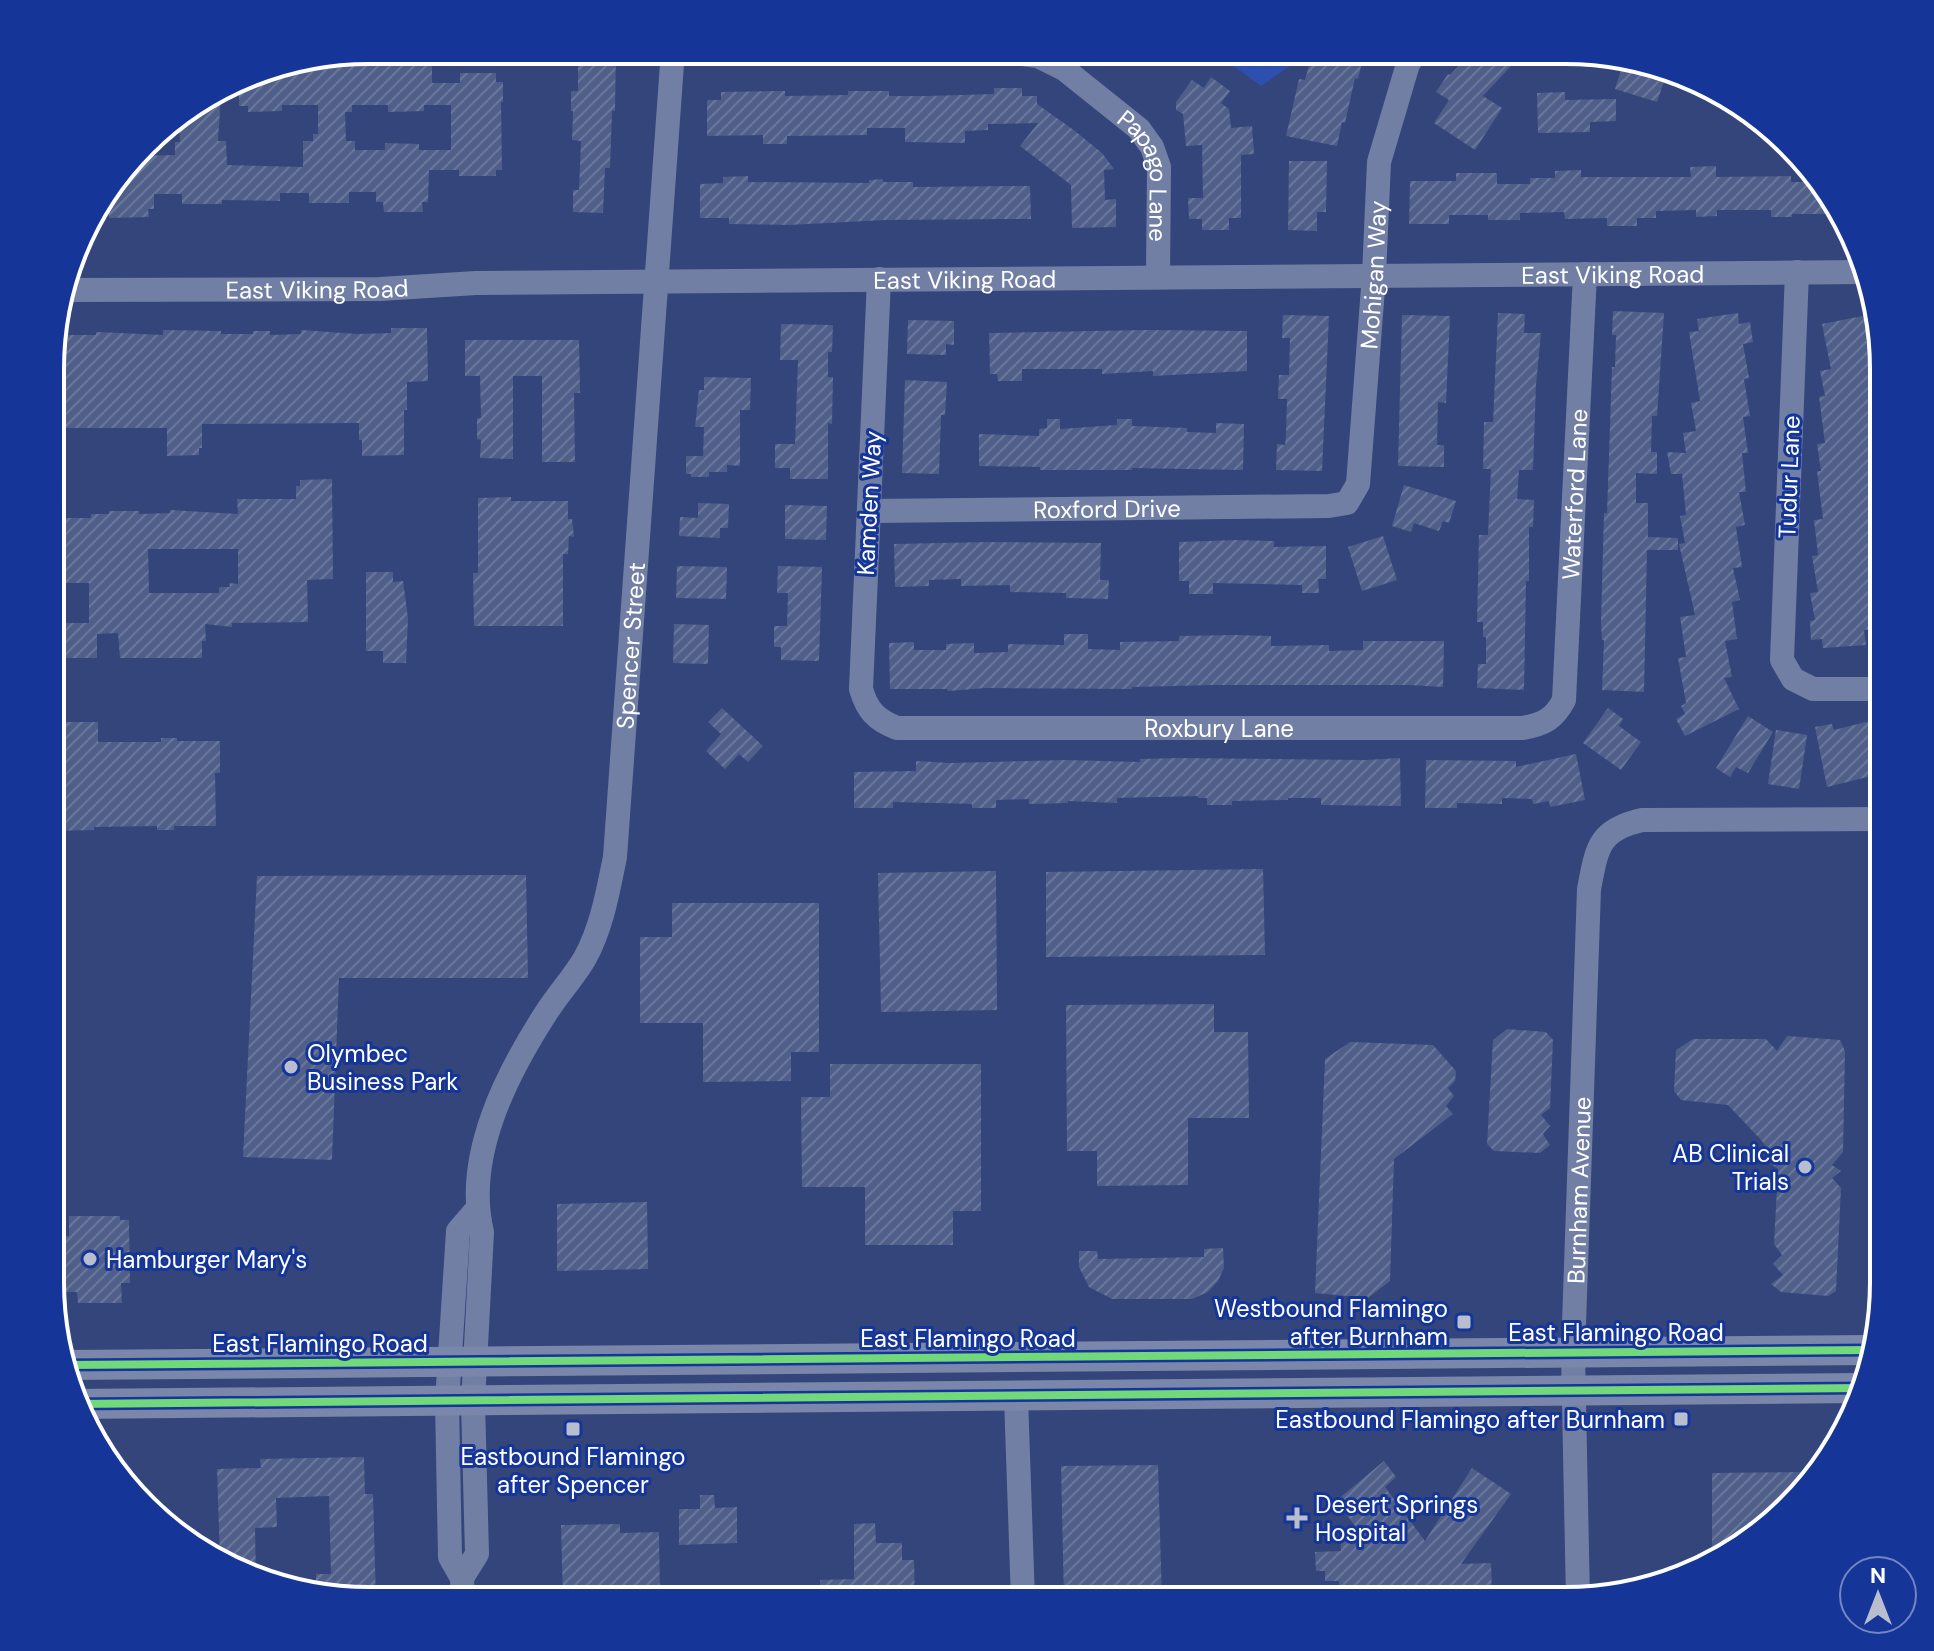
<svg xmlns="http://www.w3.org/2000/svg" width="1934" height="1651" font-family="'DM Sans',sans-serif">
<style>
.green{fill:#2c4fb0}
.building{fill:url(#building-hatch);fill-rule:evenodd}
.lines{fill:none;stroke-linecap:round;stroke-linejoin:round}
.minor{stroke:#727fa5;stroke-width:24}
.major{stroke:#7b87aa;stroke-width:30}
.cycleway-casing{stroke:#153698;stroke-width:13}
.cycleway{stroke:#71d979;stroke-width:8}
.poi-dot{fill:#b8bed0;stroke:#153698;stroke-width:3}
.labels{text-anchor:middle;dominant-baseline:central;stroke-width:6;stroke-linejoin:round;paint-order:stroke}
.street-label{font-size:24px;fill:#fff;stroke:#153698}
.poi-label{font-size:24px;fill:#fff;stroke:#153698;text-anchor:start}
.rim{fill:none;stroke:#fff;stroke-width:4}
</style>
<defs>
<pattern id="building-hatch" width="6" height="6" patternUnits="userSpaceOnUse" patternTransform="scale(2)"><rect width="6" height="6" fill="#505f89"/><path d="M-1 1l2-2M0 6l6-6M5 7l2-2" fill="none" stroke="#6a779b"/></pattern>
</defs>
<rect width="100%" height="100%" fill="#33457a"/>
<path class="green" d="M1213,51v-1l82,1 -5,15 -29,20z"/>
<g class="building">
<path d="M386,50l46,2v31h28v-10h36v9h7v20h-2l1,68h-6v6h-37v-6h-30l-1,32h-6l1,10h-39l-1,-10h-7v-10h-27v11h-40v-10h-29v8l-58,-1v4h-40v-10h-28v15h-6l1,8 -40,1v-8l-7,-1v-11l34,-42 39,-1v-13h5l-1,-25 42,-24 -3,48h8l1,24 76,2v-26h10v-7h5v-29h-36v6l-34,1v-6h-9v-19h6v-8l21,-12 91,-15zM352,105h36v7l36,-1v-6h27v45h-32v-6l-34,-1v7h-30v-9h-9l-1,-29h7z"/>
<path d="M578,50h38l-1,61h-3l-2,57h-5l-2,45 -30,-1v-22h6l2,-49 -9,-1 1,-29h-2v-20h7z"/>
<path d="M1313,51h38l-1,4 13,3 -5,21 -3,-1 -10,45 -3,-1 -5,24 -51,-10 13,-57 6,1z"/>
<path d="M1473,51h52l-42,45 19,12 -27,42 -41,-27 15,-23 -13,-8 12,-18 2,1z"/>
<path d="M1624,61l43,11 -10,30 -42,-13z"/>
<path d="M1211,77l19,14 -9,12 8,6 2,19 21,-2 2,28 -13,1v63h-12v12h-27v-11h-13l-1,-21h15l-1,-53 -16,1 -3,-32 -7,-4v-8l16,-22 12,8z"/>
<path d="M994,88h28v8h15v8l38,27 27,22 12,16 -10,1 1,30 11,-1v28l-44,1 -1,-43 -51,-39 18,-23 -50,1v6l-23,1v12l-60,-1v-14h-38v7l-80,1v8h-24v-9l-56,1v-36h14v-8l64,-1v5l63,-1v-4h41v5h38l67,-2z"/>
<path d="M1565,92v8l51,-1v22l-26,1v10l-52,1 -1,-40z"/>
<path d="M1289,161h38l-1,51h-9v19l-29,-1z"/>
<path d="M1716,166v11l75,-1v6h26l21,32h-46v3h-21v-7h-54v6l-21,1v-7l-40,1v7h-19v8h-30v-8l-42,1 -1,-7 -44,1v7h-32v-5h-39v9h-40l1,-43h46v-8h41v11h33v-6h25v-7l26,-1v7h110l-1,-10z"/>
<path d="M748,176v6l121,1v-3l14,-1v3h30v5l117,-1 1,33 -147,1 -95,5 -60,-1v-6h-29v-34l23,-1v-6z"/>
<path d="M1613,311l51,2 -7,103h-5l-1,36h6v22l-21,-1v30h12v34l30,1v12h-31l-3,142 -42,-2 2,-50h-2l-1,-18 3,-109h3l5,-146h3l1,-32h-4z"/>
<path d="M1498,313l27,1 -1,19h17l-5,52 -3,85h-14l-2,29 17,1 -1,27h-4v54h-3l-2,109 -47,-2 1,-24h8v-27h-3v-15h-6l2,-87h9l3,-66h-8l1,-47h9z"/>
<path d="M1738,313l1,11 11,-2 3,20 -10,2 6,34 -5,1 6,37 -7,1 5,36h-6l4,39h-7l6,33 -9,2 6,40 -9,1 7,32 -8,2 5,37 -12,2 7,36 -8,1 15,31 -54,27 -9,-17 9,-5 -4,-8 5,-3 -8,-45 8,-1 -6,-40 15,-2 -16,-71 6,-1 -5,-27 6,-1 -4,-41h-11l-4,-22 19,1 -3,-20 13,-2 -5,-28 9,-2 -11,-69 10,-1 -2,-12z"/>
<path d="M1873,314l4,24 -11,2 8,42 -4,1 6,37 3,-1 4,24 -10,2 5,45 -6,1 5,61 -8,1 6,38 -6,1 3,37 -8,1 2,15 -43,3 -1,-9 -11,1 -1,-19 5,-1 -5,-27 8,-1 -6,-36 6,-1 -4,-35 9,-1 -6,-48h4l-4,-27 8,-1 -6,-46 6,-1 -5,-25 11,-2 -9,-45z"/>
<path d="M1283,315l46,1 -7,155 -46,-1 1,-26 8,1 1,-10 1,-36h-9l1,-24h10l1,-37h-8z"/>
<path d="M1402,315l48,1 -4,87 -8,-1 -1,43h7v22l-46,-1z"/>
<path d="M908,320l46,1v24l-8,-1v11l-39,-1z"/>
<path d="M781,324l52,1 -1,27h-4v25h5l-1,47 -4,-1v56h-38v-11h-15v-24h20l3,-84h-18z"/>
<path d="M391,328h36l1,53 -21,1v28h-3v45l-42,1v-16h-3v-17l-157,1v24h-3v7l-32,1v-28h-114v-93h43v-3l67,3v-5l58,1v3h32v-3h17v4l31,-1v-4l56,4 34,-1z"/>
<path d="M1145,330l102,1v40l-94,5v-5l-51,3v-5h-80v12h-24l-1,-7h-7l-1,-41z"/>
<path d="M465,340h114l1,53h-6l1,69h-33v-86h-29v83l-33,-1 1,-18 -4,-1v-21h4l-1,-42h-15z"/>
<path d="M704,377l47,1 -1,32h-10v56l-13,-1v7h-18v5h-18v-3h-5v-18h17l1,-29h-9l4,-37h5z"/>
<path d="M905,380l42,2 -2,33h-4l-2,59 -37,-1z"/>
<path d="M1047,419h13v10l57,-4v-6h15v7l55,2v4l29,1v-10l28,1 -1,46 -111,-2v2h-92v-3l-61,-1v-32l60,2v-7l8,-1z"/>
<path d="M332,479l1,100 -26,1 1,42 -76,1v4l-27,-3 1,17h-4v17h-82l-2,-25 -21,1v24h-45v-35h37v-40h-37v-65h39v-4h18v-3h30v3l31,-1v-3l68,4 -1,-15h59v-13h4v-6zM148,549h90v35l-9,-1 1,4h-11v6h-70z"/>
<path d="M1404,485l52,16 -7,22 -6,-2 -4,10 -25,-8 -3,9 -19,-6z"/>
<path d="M511,497v4h57v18h4l2,18 -5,-1 -1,18h-5v72h-89l-1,-53h5v-75z"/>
<path d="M698,503l31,1 -1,24h-8v10l-41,-2 1,-19 18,1z"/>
<path d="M785,505l42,1 -1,34 -41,-1z"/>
<path d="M1383,536l14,44 -35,11 -14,-44z"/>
<path d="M1236,540l38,1v6l52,-1v33h-8l1,14h-17v-8l-89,-2v11h-24v-13h-10v-39z"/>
<path d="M988,542l113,1 -1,37h9l-1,19 -42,-1v-5l-56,-1v-7l-49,1v-7l-32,1v6l-34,1 -1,-43z"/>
<path d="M677,566l50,1 -1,32 -50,-1z"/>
<path d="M778,566l44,1 -3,94 -38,-1v-13h-7v-21h13l1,-33h-11z"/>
<path d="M366,572h27v10l10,-1 5,37 -2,45h-23v-12h-17z"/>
<path d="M674,624l35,1 -1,39 -35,-1z"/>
<path d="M1064,634h24v15l32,1v-8l59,-1v-5l57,-1 35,1v10l58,-1v6l34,-1v-9h81l-1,46 -34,-2h-195l-82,2v2l-146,-1 -38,3 -1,-2h-57l-1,-46 25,-1v8h32v-6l28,-1v10l34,-1v-8l56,1z"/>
<path d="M722,708l41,38 -15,16 -9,-8 -14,15 -19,-18 15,-17 -13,-12z"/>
<path d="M1608,708l15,11 -4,7 22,16 -20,28 -38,-27z"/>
<path d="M1748,716l25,16 -25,41 -12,-6 -6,10 -14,-9z"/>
<path d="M1870,721l5,22 9,-2v32l-57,14 -12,-60 17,-3 2,6z"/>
<path d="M66,722h32v20h63v-4h16v3h43v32h-5l1,53h-42v4h-17v-4l-63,1v3l-42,1v-89h11v-14h3z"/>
<path d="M1776,730l31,5 -8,54 -31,-5z"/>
<path d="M1576,754l9,46 -35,7 -1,-6 -16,3 -1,-5 -30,-1v6l-45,-1v5h-32l1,-48 90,1v6z"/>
<path d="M1179,758l187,2 34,-2 1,48 -80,-1v-7h-33v2l-56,1v4h-25v-7h-9v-2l-81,2v5l-49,-2v2l-39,1v-5l-33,1v8h-24v-4l-79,-2v6h-39v-36l62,-1v-10l34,2 115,-3 75,2v-3z"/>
<path d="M1263,869l2,86 -219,2v-85z"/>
<path d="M996,871l1,139 -116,2 -3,-139z"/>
<path d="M526,875l2,103h-189l-7,182 -89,-3 14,-281z"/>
<path d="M672,903h147v149h-28v29l-88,1v-59h-63v-86h32z"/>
<path d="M1214,1004v28h34l1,86h-61v67l-91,1v-35h-30l-1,-146z"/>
<path d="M1507,1029l39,3 7,8 -3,68 -9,7 9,11 -7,8 7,11 -10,8 -46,-2 -7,-7 6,-104z"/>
<path d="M1787,1036l53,4 5,11 -2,101 -11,13 9,6 -9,7 9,10 -5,103 -8,5 -47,-4 -10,-8 12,-9 -10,-11 9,-9 -8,-11 4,-75 -11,-8 2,-10 -7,-10 -34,-36 -47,-5 -7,-9 2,-41 17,-11h73l11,12z"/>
<path d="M1350,1042l83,3 23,26 -1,10 -7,7 6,8 -8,10 7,8 -59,45 -4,122 -22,17 -53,-5 10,-234z"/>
<path d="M830,1064h151v147h-28v34h-88v-58h-63l-1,-90h29z"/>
<path d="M647,1202l1,67 -91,2v-67z"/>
<path d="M69,1216h51v4h9l1,63h-9l1,20h-44l-1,-11h-26v-56h18z"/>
<path d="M1223,1248l1,20 -6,13 -10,11 -16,7h-80l-23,-12 -10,-20v-16h18l1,8 106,-2v-8z"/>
<path d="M364,1457l1,37h8l3,107 -60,-11v-16h15l-2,-78 -53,2 1,29 -22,1 1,51 -10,-2 -26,-18 -3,-90 44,-1 -1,-9z"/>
<path d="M1384,1461l12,16 -11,10 40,54 47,-73 39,26 -50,70 30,-1 1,30h-30l5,7h-127l-1,-19h-14v-10h-9l-1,-19 26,-1 -1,-15 22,-1 -26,-34z"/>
<path d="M1158,1465l4,136h-98l-3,-135z"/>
<path d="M1814,1472l-24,36 -78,52v-87z"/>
<path d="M700,1495h14l1,13 22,-1v36l-58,2v-36h21z"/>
<path d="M875,1523l1,20h26v17h12l1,41h-95v-21l34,-1v-55z"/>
<path d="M620,1524v9l39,-1 1,69h-97l-2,-76z"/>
</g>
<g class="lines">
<g class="minor">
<path id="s1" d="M673,53l322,-2 43,5 26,13 75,60 13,18 7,20 -1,110"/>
<path d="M1797,272l-15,388 11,19 20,10h71"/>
<path id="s2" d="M879,279l-18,410c6,21 15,31 36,39h626c21,-4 31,-9 41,-28l21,-426"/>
<path id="s3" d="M65,290l315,-1 96,-6 1389,-11"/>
<path id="s4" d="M869,511l460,-5 18,-3 11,-19 16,-209 5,-113 29,-98 9,-13"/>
<path d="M1016,1397l7,204"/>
<path id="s5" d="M462,1578l15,-24 -4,-152 9,-170c-18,-75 24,-157 64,-219 12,-19 28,-36 39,-55 17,-31 23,-67 30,-101l58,-807"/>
<path id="s6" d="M1578,1600l-5,-247 16,-464c8,-41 9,-59 53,-69l242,-1"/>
<path d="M463,1601l-1,-23 -12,-21 -3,-155 11,-171 19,-22"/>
</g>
<g class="major">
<path d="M65,1365l1806,-15"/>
<path d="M74,1404l1789,-16"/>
</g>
<g class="cycleway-casing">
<g id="cycleway">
<path d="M65,1365l1806,-15"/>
<path d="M74,1404l1789,-16"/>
</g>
</g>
<use href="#cycleway" class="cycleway"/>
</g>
<g class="poi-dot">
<circle cx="291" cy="1067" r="8"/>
<circle cx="1805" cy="1167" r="8"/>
<circle cx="90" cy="1259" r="8"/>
<rect x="1456" y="1314" width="16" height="16" rx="4"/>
<rect x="1673" y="1411" width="16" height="16" rx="4"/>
<rect x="565" y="1421" width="16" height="16" rx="4"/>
<path d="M1293 1506h8v8h8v8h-8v8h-8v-8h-8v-8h8z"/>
</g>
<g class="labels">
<g class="street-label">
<text stroke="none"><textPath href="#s1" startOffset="538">Papago Lane</textPath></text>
<text stroke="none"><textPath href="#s3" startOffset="1548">East Viking Road</textPath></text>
<text stroke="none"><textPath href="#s4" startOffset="710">Mohigan Way</textPath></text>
<text stroke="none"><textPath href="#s3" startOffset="900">East Viking Road</textPath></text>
<text stroke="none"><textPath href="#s3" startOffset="252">East Viking Road</textPath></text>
<text transform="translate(1789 477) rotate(-88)">Tudur Lane</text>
<text stroke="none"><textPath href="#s2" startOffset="1350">Waterford Lane</textPath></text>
<text transform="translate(869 503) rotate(-87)">Kamden Way</text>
<text stroke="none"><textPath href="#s4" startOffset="238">Roxford Drive</textPath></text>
<text stroke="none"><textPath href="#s5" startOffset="970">Spencer Street</textPath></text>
<text stroke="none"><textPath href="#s2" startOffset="788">Roxbury Lane</textPath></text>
<text stroke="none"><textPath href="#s6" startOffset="410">Burnham Avenue</textPath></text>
<text x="1616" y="1332">East Flamingo Road</text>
<text x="968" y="1338">East Flamingo Road</text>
<text x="320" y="1343">East Flamingo Road</text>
</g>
<g class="poi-label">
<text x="307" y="1053">Olymbec<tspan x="307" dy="28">Business Park</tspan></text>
<text x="1789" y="1153" text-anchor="end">AB Clinical<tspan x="1789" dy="28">Trials</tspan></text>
<text x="106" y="1259">Hamburger Mary's</text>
<text x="1448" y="1308" text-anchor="end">Westbound Flamingo<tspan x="1448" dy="28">after Burnham</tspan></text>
<text x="1665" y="1419" text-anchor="end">Eastbound Flamingo after Burnham</text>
<text x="573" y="1456" text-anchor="middle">Eastbound Flamingo<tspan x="573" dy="28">after Spencer</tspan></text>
<text x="1315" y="1504">Desert Springs<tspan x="1315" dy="28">Hospital</tspan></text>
</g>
</g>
<path d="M0 0H1934V1651H0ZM369 64H1565A305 305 0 0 1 1870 369V1282A305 305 0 0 1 1565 1587H369A305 305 0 0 1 64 1282V369A305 305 0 0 1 369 64Z" fill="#153698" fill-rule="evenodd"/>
<path class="rim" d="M369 64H1565A305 305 0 0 1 1870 369V1282A305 305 0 0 1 1565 1587H369A305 305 0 0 1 64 1282V369A305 305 0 0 1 369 64Z"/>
<g transform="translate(1878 1595)"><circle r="38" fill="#153698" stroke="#7386c1" stroke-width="2"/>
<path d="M0-6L14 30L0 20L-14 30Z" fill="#b8bed0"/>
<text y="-12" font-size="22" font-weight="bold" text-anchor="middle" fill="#ffffff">N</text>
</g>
</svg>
